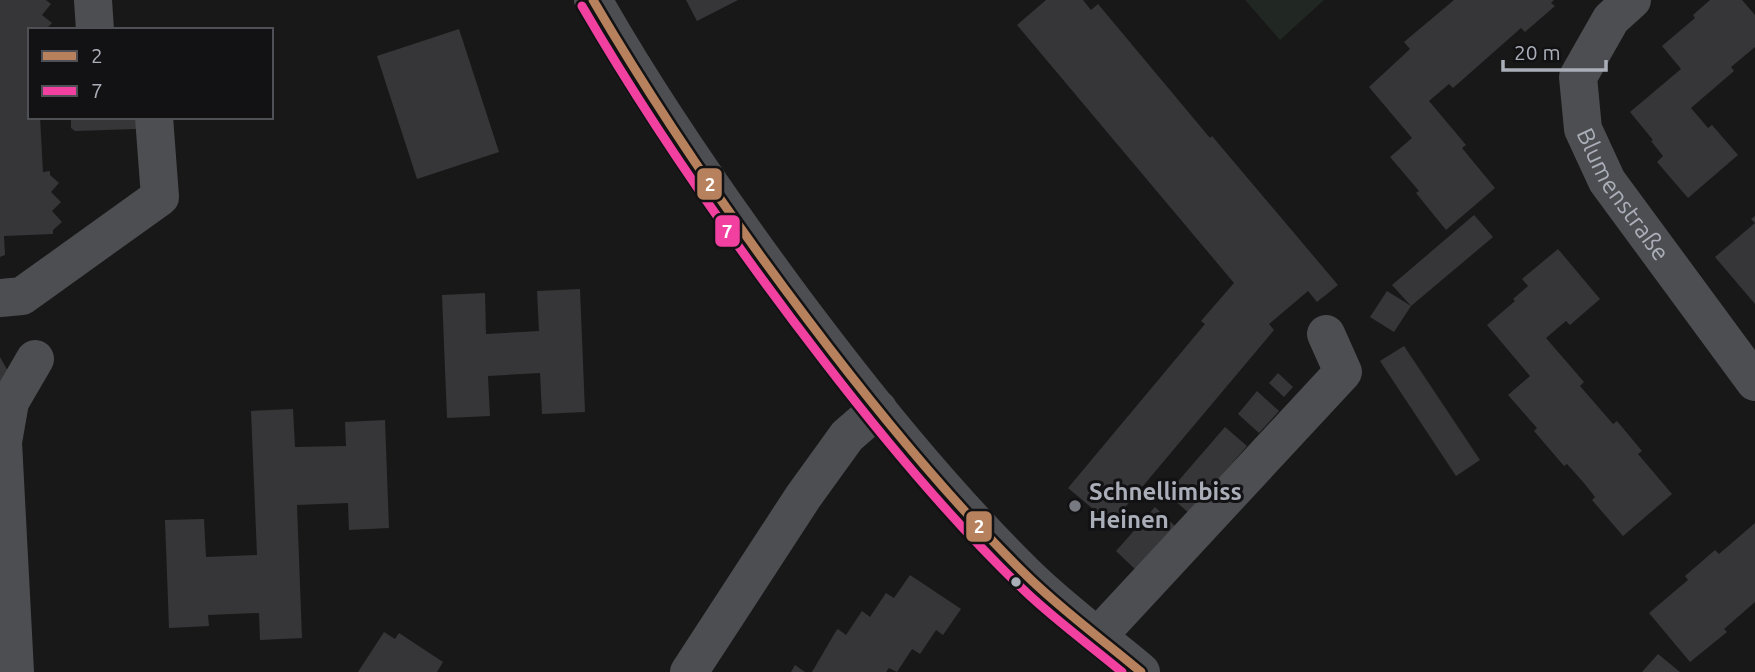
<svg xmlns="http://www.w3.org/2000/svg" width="1755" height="672" font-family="Ubuntu,sans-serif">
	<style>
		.green { fill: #212722 }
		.building { fill: #363638 }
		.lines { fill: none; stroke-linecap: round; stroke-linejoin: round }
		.minor { stroke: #4d4e51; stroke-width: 38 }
		.bus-1-casing { stroke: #121214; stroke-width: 14 }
		.bus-2-casing { stroke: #121214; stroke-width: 14 }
		.bus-1 { stroke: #b6815c; stroke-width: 9 }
		.bus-2 { stroke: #f240a1; stroke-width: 9 }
		.poi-dot { fill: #777a80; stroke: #121214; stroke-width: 2.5 }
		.bus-dot { fill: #aaaeb8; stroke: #121214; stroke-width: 2.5 }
		.labels { text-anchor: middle; stroke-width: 6; stroke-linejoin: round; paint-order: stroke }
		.street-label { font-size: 24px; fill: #aaaeb8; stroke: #121214 }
		.poi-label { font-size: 24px; font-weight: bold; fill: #aaaeb8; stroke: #121214; text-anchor: start }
		.line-badge { stroke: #121214; stroke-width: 2.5 }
		.badge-label { font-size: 19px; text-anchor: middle; font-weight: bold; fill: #fff }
	</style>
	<rect width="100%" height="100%" fill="#181818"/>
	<polygon class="green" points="1245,0 1324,0 1280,40"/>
	<g class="building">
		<polygon points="0,0 46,0 51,4 42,15 52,23 45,30 30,30 30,117 40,117 43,172 50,171 50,175 59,183 51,192 61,202 52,211 62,222 53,230 53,234 4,236 5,255 0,257"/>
		<polygon points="686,0 738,0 697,21"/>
		<polygon points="1046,0 1083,0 1091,10 1098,4 1210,138 1212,136 1338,285 1317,302 1308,291 1269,324 1274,330 1111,524 1068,488 1205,324 1201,321 1234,283 1017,25"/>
		<polygon points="1454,0 1554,0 1551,3 1555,6 1525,32 1521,28 1453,88 1449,84 1429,101 1466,145 1462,148 1495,188 1446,230 1416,193 1419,191 1390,157 1412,138 1369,87 1410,49 1404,42"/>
		<polygon points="1710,0 1742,0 1755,15 1755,47 1731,67 1734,71 1691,108 1708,128 1712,125 1738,155 1688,198 1657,162 1663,156 1651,141 1653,140 1630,112 1681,69 1662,46 1695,18 1693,15"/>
		<polygon points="459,29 499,152 417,179 377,56"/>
		<polygon points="71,117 139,117 136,129 75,131 71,128"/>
		<polygon points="1474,215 1493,237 1411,306 1392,285"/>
		<polygon points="1755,216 1755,304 1715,257 1755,223 1751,219"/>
		<polygon points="1558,249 1600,299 1570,325 1566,321 1546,338 1584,382 1580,386 1613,424 1617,421 1642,451 1638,454 1672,494 1623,536 1592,500 1595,497 1584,483 1567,464 1564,466 1534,431 1537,428 1508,395 1530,376 1487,325 1515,301 1513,299 1528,286 1522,279"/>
		<polygon points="580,289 585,412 542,414 540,373 488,376 490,416 447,418 442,295 485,293 486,334 539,331 537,291"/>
		<polygon points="1387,291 1411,306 1394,332 1370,317"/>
		<polygon points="1404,346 1480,460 1456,476 1380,361"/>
		<polygon points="0,357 13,380 0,388"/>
		<polygon points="1278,373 1293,387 1284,397 1269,383"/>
		<polygon points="1257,391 1279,411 1259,433 1238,414"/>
		<polygon points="293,409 295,447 346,446 345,422 385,420 389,528 349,530 348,503 297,505 302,638 260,640 259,613 208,615 209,626 169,628 165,520 204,519 206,557 257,555 251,411"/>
		<polygon points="1225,427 1247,446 1189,513 1167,494"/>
		<polygon points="1155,507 1176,527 1137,571 1116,551"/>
		<polygon points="1755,523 1755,602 1724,629 1727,632 1690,662 1649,613 1688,580 1685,576 1715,550 1719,554"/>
		<polygon points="910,575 961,609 943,635 936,630 920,654 912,649 897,672 889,668 886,672 812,672 836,631 838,629 846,635 862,611 870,617 886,593 894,598"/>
		<polygon points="384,632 395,639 399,633 443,662 437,672 358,672"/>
		<polygon points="1658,654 1680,672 1642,672"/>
		<polygon points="795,665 805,672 791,672"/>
	</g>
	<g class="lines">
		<g class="minor">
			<polyline points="93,0 95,30"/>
			<path d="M593 0C652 104 721 203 792 299 863 394 939 489 1024 573 1059 608 1103 640 1141 672"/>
			<path id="s1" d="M1632 0 1611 19 1578 77 1583 129 1607 181 1755 382"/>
			<polyline points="0,298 22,296 160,197 154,117"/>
			<polyline points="1098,636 1343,372 1326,334"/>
			<polyline points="15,672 3,442 10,402 35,359"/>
			<polyline points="689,672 803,497 847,436 878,409"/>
		</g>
		<g class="bus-1-casing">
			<path id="bus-1" d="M593 0C658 111 730 217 808 320 875 409 945 495 1024 573 1060 609 1102 639 1141 672"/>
		</g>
		<g class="bus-2-casing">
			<path id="bus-2" d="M582 6C654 130 736 247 823 360 886 442 953 523 1028 594 1058 622 1091 646 1122 672"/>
		</g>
		<use href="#bus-1" class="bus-1"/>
		<use href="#bus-2" class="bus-2"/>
	</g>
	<circle class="poi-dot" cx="1075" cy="506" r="7"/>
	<circle class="bus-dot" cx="1016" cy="582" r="6"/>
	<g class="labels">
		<g class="street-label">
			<text dy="8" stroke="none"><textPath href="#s1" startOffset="224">Blumenstraße</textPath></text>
		</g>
		<g class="poi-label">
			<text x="1089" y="500">Schnellimbiss<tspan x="1089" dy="28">Heinen</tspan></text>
		</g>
	</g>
	<g class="line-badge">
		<rect x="696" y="167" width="27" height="34" rx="7" fill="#b6815c"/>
		<rect x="714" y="214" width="27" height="34" rx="7" fill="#f240a1"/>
		<rect x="965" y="510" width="28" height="33" rx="7" fill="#b6815c"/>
	</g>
	<g class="badge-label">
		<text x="710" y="191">2</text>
		<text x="727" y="238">7</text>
		<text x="979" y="533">2</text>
	</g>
	<rect x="28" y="28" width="245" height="91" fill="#121214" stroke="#4f5056" stroke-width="2"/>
	<rect x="42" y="51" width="35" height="10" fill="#b6815c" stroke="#4f5056" stroke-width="2"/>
	<text x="91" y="63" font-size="21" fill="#aaaeb8">2</text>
	<rect x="42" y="86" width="35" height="10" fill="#f240a1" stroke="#4f5056" stroke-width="2"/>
	<text x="91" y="98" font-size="21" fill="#aaaeb8">7</text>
	<path d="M1503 60v10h103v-10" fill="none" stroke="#aaaeb8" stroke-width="3.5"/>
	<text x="1514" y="60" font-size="21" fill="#aaaeb8" stroke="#121214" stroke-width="5" paint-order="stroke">20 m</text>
</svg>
